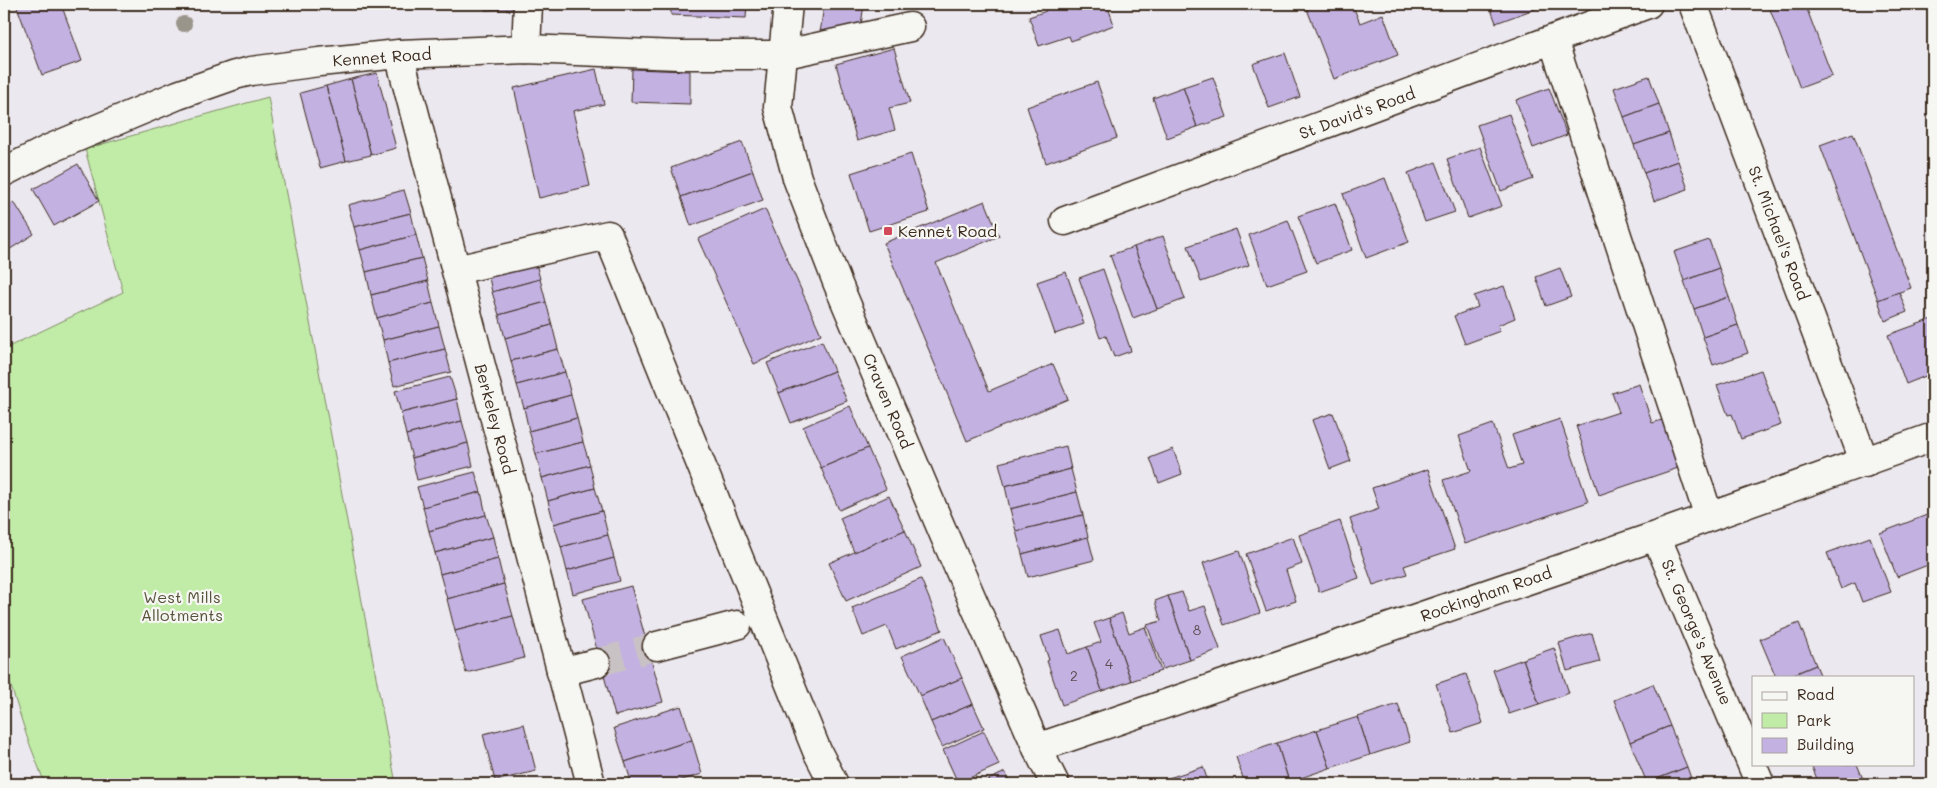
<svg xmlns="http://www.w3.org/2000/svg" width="1937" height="788" font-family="Mali,sans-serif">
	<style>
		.green { fill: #c1eca8; stroke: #7e8b63 }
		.building { fill: #c3b1e2; stroke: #3b2a1e }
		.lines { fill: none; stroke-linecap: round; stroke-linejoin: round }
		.minor-tunnel { stroke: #c9c2c5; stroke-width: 28; stroke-dasharray: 28 14; stroke-linecap: butt }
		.minor-casing { stroke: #3b2a1e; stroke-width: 31 }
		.minor { stroke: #f6f6f2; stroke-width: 28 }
		.tree { fill: #9a958b }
		.poi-dot { fill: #d1495b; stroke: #f6f6f2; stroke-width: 2 }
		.labels { text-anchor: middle; stroke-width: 4.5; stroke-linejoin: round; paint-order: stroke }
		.number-label { font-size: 14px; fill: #5d4c4f }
		.street-label { font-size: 16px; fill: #3b2a1e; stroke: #f6f6f2 }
		.poi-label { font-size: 16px; fill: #3b2a1e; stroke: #f6f6f2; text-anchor: start }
		.park-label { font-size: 16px; fill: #56513a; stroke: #f6f6f2 }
	</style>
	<rect width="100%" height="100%" fill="#ece8ef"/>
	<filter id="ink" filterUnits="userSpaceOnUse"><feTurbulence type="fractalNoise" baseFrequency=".02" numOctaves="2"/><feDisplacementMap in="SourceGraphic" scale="10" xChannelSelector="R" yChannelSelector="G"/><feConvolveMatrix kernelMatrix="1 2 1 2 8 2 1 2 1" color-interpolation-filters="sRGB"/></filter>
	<g filter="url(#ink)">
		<polygon class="green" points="268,97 396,784 45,784 27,737 4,664 4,349 123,292 85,149"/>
		<g class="building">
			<polygon points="16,4 61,4 82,61 42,75"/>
			<polygon points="485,4 520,4 520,9 485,10"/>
			<polygon points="671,4 747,4 746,18 671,15"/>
			<polygon points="824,4 864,4 861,25 820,34"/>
			<polygon points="1058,4 1107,4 1114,25 1071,41 1069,36 1039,46 1029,17 1046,11 1045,8"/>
			<polygon points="1305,4 1352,4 1360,23 1383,14 1398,55 1334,79"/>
			<polygon points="1489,4 1548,4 1496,23"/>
			<polygon points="1768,4 1805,4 1832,76 1800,88"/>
			<polygon points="894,48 910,103 889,108 895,130 857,141 836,64"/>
			<polygon points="1285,53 1300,97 1269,108 1253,64"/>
			<polygon points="596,69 604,104 573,111 590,186 539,198 514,88"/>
			<polygon points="632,69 690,71 690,104 631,102"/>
			<polygon points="377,73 396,148 371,155 351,79"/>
			<polygon points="1649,76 1659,104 1624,117 1614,88"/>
			<polygon points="1213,77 1227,117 1197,127 1183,87"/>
			<polygon points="351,79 371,155 346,161 326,86"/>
			<polygon points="1097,82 1117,138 1046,163 1027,107"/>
			<polygon points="326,86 346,161 320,168 300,93"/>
			<polygon points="1183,87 1197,127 1167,138 1153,98"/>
			<polygon points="1549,88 1567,135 1533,148 1516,100"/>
			<polygon points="1659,104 1669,133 1634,145 1624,117"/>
			<polygon points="1509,114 1533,179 1501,191 1477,125"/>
			<polygon points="1669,133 1678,161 1644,173 1634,145"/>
			<polygon points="1853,133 1911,288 1878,300 1820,145"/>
			<polygon points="742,142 753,171 681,197 671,168"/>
			<polygon points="1480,147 1502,206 1468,218 1447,159"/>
			<polygon points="911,154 929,212 869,231 851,173"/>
			<polygon points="1678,161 1688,189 1654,201 1644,173"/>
			<polygon points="1436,162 1455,212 1425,222 1408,173"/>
			<polygon points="78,164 99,201 54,226 33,189"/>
			<polygon points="753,171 763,200 691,226 681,197"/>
			<polygon points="1385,178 1409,242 1366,258 1343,194"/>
			<polygon points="404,190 411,213 354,227 348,205"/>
			<polygon points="985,201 999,236 936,263 989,391 1053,364 1068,399 967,441 884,243"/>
			<polygon points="14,202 34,234 4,253 4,209"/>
			<polygon points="1335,203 1352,250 1316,263 1298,216"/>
			<polygon points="765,209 821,334 754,364 698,239"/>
			<polygon points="411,213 416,235 360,250 354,227"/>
			<polygon points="1288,220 1307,271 1267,285 1249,235"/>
			<polygon points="1236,229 1249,265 1201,282 1188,246"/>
			<polygon points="416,235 422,258 366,272 360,250"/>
			<polygon points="1163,236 1185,299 1157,309 1134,247"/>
			<polygon points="1709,240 1719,268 1684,281 1674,252"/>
			<polygon points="1134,247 1157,309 1133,318 1110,255"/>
			<polygon points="534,256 540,279 492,292 487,268"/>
			<polygon points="422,258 428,281 371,295 366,272"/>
			<polygon points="1560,268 1571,297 1546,306 1536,277"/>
			<polygon points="1719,268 1729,297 1694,309 1684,281"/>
			<polygon points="1103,269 1131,351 1114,357 1106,336 1100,338 1079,278"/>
			<polygon points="1066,272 1084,324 1055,334 1037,282"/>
			<polygon points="540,279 546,302 499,315 492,292"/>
			<polygon points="428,281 433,303 377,318 371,295"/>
			<polygon points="1504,286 1515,318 1498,325 1500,331 1465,344 1454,316 1478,307 1474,296"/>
			<polygon points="1899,292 1907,312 1885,321 1878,300"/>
			<polygon points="1729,297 1738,325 1703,337 1694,309"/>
			<polygon points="546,302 552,325 505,338 499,315"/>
			<polygon points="433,303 439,326 383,340 377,318"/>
			<polygon points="1932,319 1933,323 1933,373 1906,384 1888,335"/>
			<polygon points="552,325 558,349 511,361 505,338"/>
			<polygon points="1738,325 1748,353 1713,365 1703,337"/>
			<polygon points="439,326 445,349 388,363 383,340"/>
			<polygon points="822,341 834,371 779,393 767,363"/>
			<polygon points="445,349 451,372 394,386 388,363"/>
			<polygon points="558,349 565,372 517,385 511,361"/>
			<polygon points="1761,370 1781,425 1741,439 1732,414 1728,415 1717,385"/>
			<polygon points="834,371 847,401 791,423 779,393"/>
			<polygon points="565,372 571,395 524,408 517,385"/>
			<polygon points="450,377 457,399 401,413 395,391"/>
			<polygon points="1639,384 1652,423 1662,420 1678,468 1599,495 1576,426 1619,412 1612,393"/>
			<polygon points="571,395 577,418 529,431 524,408"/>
			<polygon points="457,399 462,421 406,435 401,413"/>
			<polygon points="850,406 868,448 821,468 803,427"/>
			<polygon points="1333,413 1351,461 1330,469 1312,420"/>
			<polygon points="577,418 583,442 536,454 529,431"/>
			<polygon points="1560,419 1588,502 1465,544 1443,480 1471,471 1459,436 1493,424 1509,469 1522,465 1512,435"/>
			<polygon points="462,421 468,443 412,458 406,435"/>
			<polygon points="583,442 590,465 542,478 536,454"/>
			<polygon points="468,443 473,466 417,480 412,458"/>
			<polygon points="1066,446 1071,469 1005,486 999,463"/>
			<polygon points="868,448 886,489 839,510 821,468"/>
			<polygon points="1173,449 1182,474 1159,483 1150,458"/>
			<polygon points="590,465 595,488 548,501 542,478"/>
			<polygon points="1071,469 1077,492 1010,509 1005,486"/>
			<polygon points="1428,469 1455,549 1404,566 1407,574 1373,585 1350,519 1379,509 1372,488"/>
			<polygon points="475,472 481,492 423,507 417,487"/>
			<polygon points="595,488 602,511 554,524 548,501"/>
			<polygon points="481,492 486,515 429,531 423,507"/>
			<polygon points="1077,492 1083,515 1016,531 1010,509"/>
			<polygon points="889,496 905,530 854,552 840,518"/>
			<polygon points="602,511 608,535 561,547 554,524"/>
			<polygon points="486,515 493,537 435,553 429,531"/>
			<polygon points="1083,515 1088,537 1022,554 1016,531"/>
			<polygon points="1927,515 1933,531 1933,563 1897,577 1880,533"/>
			<polygon points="1340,521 1359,578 1319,592 1299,535"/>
			<polygon points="905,530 921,567 846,601 829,563"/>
			<polygon points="608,535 614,558 567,571 561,547"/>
			<polygon points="493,537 498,559 440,574 435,553"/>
			<polygon points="1088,537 1094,560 1028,577 1022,554"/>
			<polygon points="1293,537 1302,564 1286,570 1296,601 1266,611 1246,554"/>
			<polygon points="1870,537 1891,592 1862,602 1855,583 1841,589 1827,553"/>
			<polygon points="1239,551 1260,613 1224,625 1203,563"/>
			<polygon points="614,558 620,581 573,594 567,571"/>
			<polygon points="498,559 504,584 447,599 440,574"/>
			<polygon points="921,579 942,630 896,649 887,626 863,636 852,608"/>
			<polygon points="504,584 513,616 455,631 447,599"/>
			<polygon points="631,586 663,702 615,716 583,599"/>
			<polygon points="1182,592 1189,611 1205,606 1220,649 1190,660 1168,596"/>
			<polygon points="1168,596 1190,660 1163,669 1147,625 1161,621 1155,601"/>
			<polygon points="1122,613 1129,633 1145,627 1161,671 1131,681 1109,618"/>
			<polygon points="513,616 524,658 466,673 455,631"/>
			<polygon points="1109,618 1131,681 1102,691 1087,647 1101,642 1094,623"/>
			<polygon points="1799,623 1816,665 1787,677 1776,677 1760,639"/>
			<polygon points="1060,630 1068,654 1087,647 1102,691 1062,705 1047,661 1049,660 1041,636"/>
			<polygon points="1592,633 1600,662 1567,671 1559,643"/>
			<polygon points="944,637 962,678 920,696 902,656"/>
			<polygon points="1554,648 1569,693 1539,704 1523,659"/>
			<polygon points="1523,659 1539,704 1509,714 1493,670"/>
			<polygon points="1816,665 1821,677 1787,677"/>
			<polygon points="1466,674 1483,723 1453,733 1436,684"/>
			<polygon points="962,678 973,704 931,722 920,696"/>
			<polygon points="1653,684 1670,726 1630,742 1614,700"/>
			<polygon points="973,704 984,728 942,747 931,722"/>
			<polygon points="1398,704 1410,742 1370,755 1358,717"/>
			<polygon points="681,706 692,740 625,762 614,728"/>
			<polygon points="1358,717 1370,755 1330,768 1317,730"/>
			<polygon points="524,724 536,771 495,781 483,734"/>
			<polygon points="1670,726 1687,767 1647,783 1630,742"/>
			<polygon points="1317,730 1330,768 1289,782 1277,743"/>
			<polygon points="984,731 999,765 958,783 943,750"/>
			<polygon points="692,740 702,774 669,784 632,784 625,762"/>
			<polygon points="1277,743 1289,782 1282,784 1245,784 1236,757"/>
			<polygon points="1811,764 1857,764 1865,784 1819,784"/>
			<polygon points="1203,767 1209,784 1160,784 1159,781"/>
			<polygon points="1687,767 1693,784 1648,784 1647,783"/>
			<polygon points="1005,772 1011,784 980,784"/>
		</g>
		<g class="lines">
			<polyline class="minor-tunnel" points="596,663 657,646"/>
			<g class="minor-casing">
				<g id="minor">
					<polyline points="788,4 778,107 797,178 837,282 945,537 1037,748 1055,784"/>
					<polyline points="1693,4 1865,463"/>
					<polyline points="1553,40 1709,517"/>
					<polyline points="526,49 528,4"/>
					<polyline points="399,54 591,784"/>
					<polyline points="4,172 49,149 178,95 235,75 251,71 319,62 399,54 526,49 678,55 781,55 910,27"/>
					<polyline points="1065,221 1648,4"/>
					<polyline points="456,270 608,235 817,751 834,784"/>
					<polyline points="1656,536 1760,784"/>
					<polyline points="657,646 737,625"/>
					<polyline points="561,672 596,663"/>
					<polyline points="1037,748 1656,536 1933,437"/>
				</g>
			</g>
			<use href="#minor" class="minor"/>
		</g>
		<circle class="tree" cx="184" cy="24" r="8"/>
	</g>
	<rect class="poi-dot" x="883" y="226" width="10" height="10" rx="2.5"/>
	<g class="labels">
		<g class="number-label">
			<text x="1197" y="635">8</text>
			<text x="1109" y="669">4</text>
			<text x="1074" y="681">2</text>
		</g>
		<g class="street-label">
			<text transform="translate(382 57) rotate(-4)" y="6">Kennet Road</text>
			<text transform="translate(1357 113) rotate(-20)" y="6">St David's Road</text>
			<text transform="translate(1779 233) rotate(69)" y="6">St. Michael's Road</text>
			<text transform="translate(888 401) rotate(67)" y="6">Craven Road</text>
			<text transform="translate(495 419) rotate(75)" y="6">Berkeley Road</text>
			<text transform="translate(1486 594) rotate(-19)" y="6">Rockingham Road</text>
			<text transform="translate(1697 632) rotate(67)" y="6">St. George's Avenue</text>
		</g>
		<g class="poi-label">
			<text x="898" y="237">Kennet Road</text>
		</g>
		<g class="park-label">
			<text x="182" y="603">West Mills<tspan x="182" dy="18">Allotments</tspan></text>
		</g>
	</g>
	<rect width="1937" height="788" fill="none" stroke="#f6f6f2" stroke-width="20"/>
	<rect x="10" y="10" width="1917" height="768" fill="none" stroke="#3b2a1e" stroke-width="2" filter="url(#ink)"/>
	<rect x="1752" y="676" width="162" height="90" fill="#f6f6f2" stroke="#aba49d"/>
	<rect x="1762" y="692" width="25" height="8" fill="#f6f6f2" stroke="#aba49d"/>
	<text x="1797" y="700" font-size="15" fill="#3b2a1e">Road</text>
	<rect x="1762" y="713" width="25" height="15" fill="#c1eca8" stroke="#aba49d"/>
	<text x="1797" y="726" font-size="15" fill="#3b2a1e">Park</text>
	<rect x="1762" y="738" width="25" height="15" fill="#c3b1e2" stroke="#aba49d"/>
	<text x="1797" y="750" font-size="15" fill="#3b2a1e">Building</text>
</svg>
